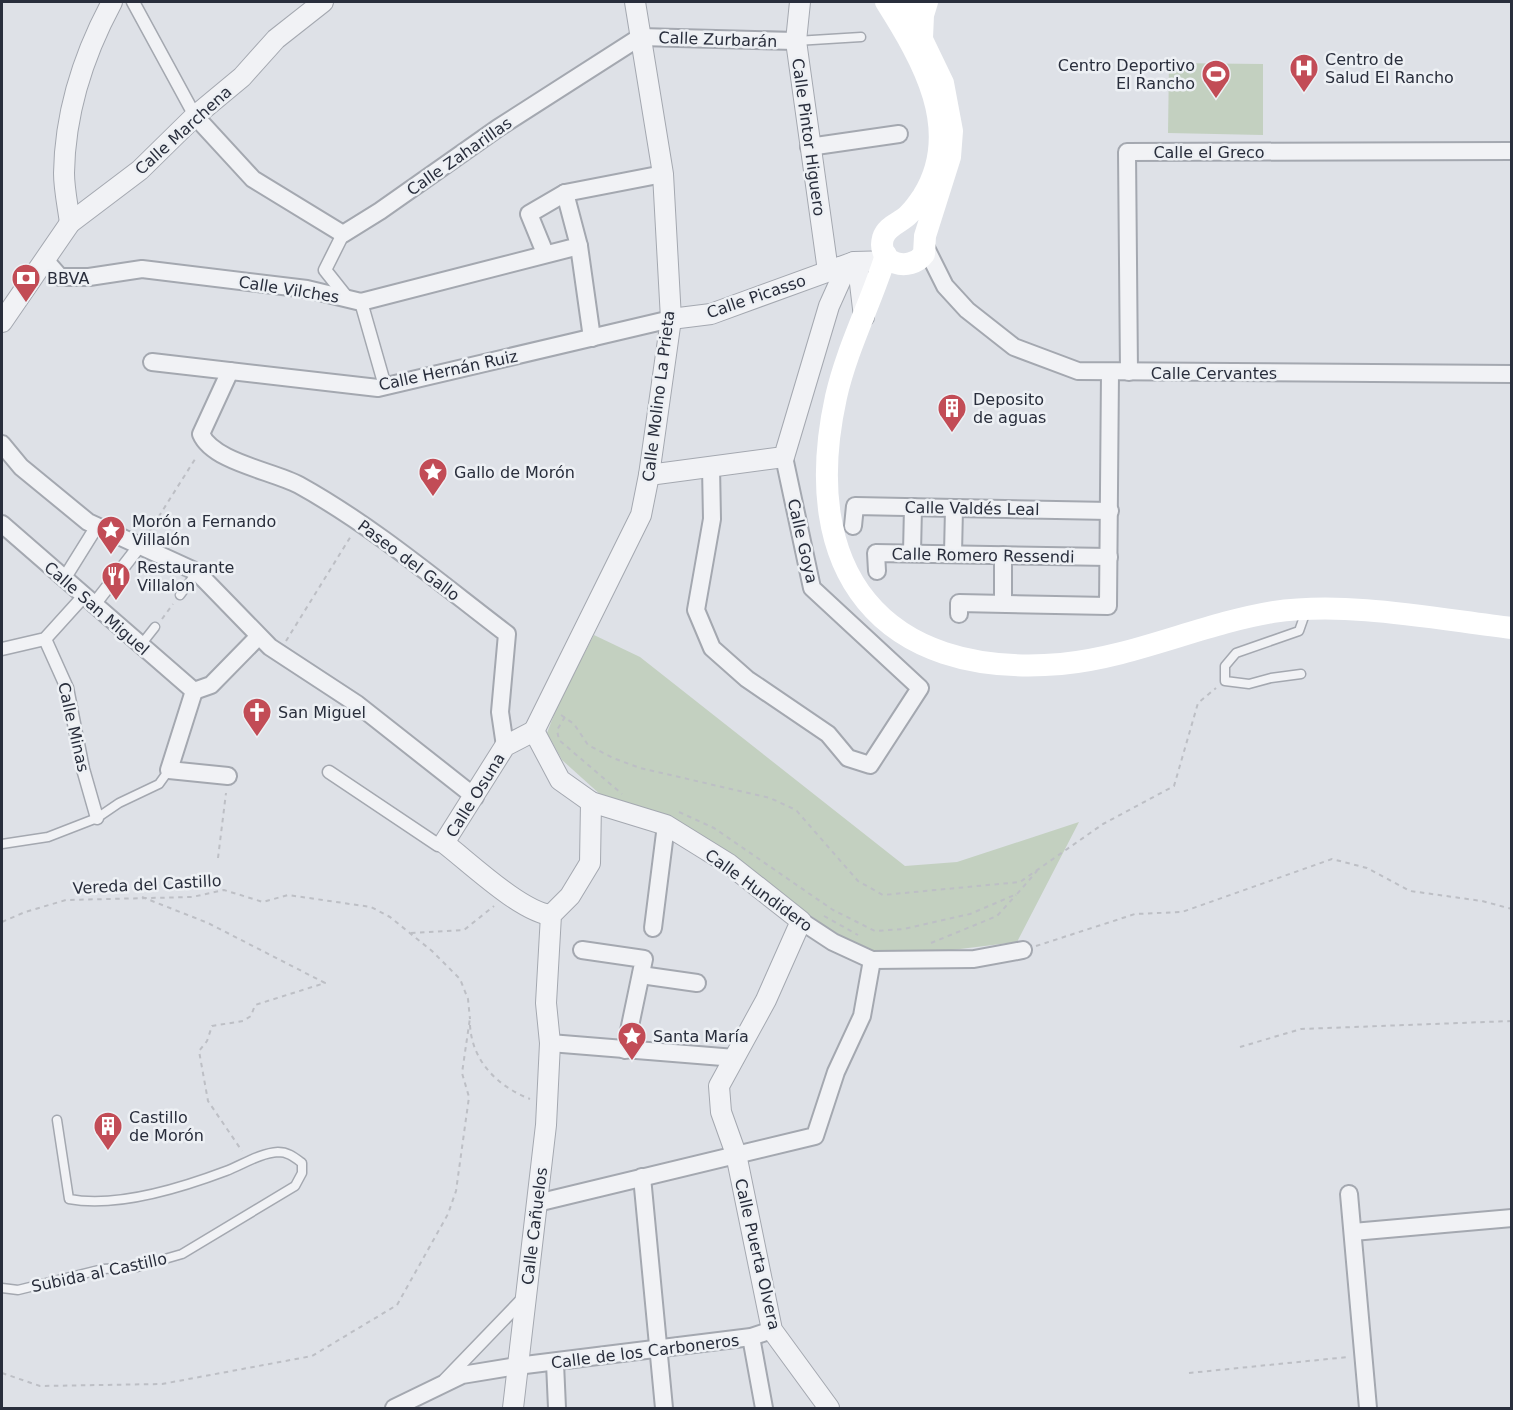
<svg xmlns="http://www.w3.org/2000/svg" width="1513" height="1410" font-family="'DejaVu Sans',sans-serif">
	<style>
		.green { fill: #c3d0c0 }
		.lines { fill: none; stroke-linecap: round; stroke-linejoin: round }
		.service-casing { stroke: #a4a8b0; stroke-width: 11 }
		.pedestrian-casing { stroke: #a4a8b0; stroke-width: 15 }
		.minor-casing { stroke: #a4a8b0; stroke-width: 20 }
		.tertiary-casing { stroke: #a4a8b0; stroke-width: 22 }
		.path { stroke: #bdbfc5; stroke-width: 2; stroke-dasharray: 4.5 4.5; stroke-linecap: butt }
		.service { stroke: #f1f2f5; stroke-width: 8 }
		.pedestrian { stroke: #f1f2f5; stroke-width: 12 }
		.minor { stroke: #f1f2f5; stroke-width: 16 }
		.tertiary { stroke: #f1f2f5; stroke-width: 20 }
		.secondary { stroke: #fff; stroke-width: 22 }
		.labels { text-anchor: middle; stroke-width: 5; stroke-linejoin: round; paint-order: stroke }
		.street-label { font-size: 16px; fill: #292e3c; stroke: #edf0f4 }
		.poi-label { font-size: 16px; fill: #292e3c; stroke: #edf0f4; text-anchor: start }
	</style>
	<rect width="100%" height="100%" fill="#dee1e7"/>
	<g class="green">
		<polygon points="1169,63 1263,64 1263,135 1168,133"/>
		<polygon points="594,635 640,657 905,866 957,862 1079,822 1017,942 952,950 868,950 829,929 700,834 602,796 562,760 547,733 560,699"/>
	</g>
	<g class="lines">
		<g class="service-casing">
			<g id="service">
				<polyline points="796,41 861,37"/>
				<polyline points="180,595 197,572"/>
				<polyline points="140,646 155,627"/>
				<polyline points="1301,674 1271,678 1249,684 1225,681 1225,666 1236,653 1299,631 1306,611"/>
				<polyline points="2,844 48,837 97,818 119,803 159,784 169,770"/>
				<path d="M2 1288 18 1290 103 1269 137 1267 182 1254 295 1186 302 1173V1163C294 1157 288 1152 278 1152 260 1153 242 1165 226 1171 181 1188 116 1208 69 1199L57 1120"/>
			</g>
		</g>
		<g class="pedestrian-casing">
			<g id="pedestrian">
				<polyline points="133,2 195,116"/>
				<polyline points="343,234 325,270 348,299"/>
				<polyline points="361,302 385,386"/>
				<polyline points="64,579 97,526"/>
				<polyline points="93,606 141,544"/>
				<polyline points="45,639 67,688 83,769 97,818"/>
				<polyline points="2,649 45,639 83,597"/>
				<polyline points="329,772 438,845 444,843"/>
				<polyline points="445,1380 525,1297"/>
			</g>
		</g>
		<g class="minor-casing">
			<g id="minor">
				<polyline points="195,116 253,179 343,234 380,211 498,128 640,37 796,41"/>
				<polyline points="809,147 899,134"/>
				<polyline points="579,246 592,338"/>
				<polyline points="926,248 945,286 967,310 1014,347 1078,371 1512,374"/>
				<polyline points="545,253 529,214 565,193 663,174"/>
				<polyline points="46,261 60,277 89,277 142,269 307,289 361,302 579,246 565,193"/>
				<polyline points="152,362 378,388 671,319"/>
				<path d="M230 371 201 434C213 462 273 471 299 485 373 526 440 583 507 634L500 712 505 746"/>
				<polyline points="1129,372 1127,152 1512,151"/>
				<polyline points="2,444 21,467 88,522 197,572 270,647 357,704 475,797"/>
				<polyline points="711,467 712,519 696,610 712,648 747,679 828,734 848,758 870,765 920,688 812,588 784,457"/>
				<polyline points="2,524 194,691"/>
				<polyline points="853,526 855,506 1110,511"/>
				<polyline points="912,553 913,507"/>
				<polyline points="953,554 954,508"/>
				<polyline points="1003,555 1003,603"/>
				<polyline points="877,571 876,553 1109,557"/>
				<polyline points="959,614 959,603 1108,606 1110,372"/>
				<polyline points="194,691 169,770 228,776"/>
				<polyline points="194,691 211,685 258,637"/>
				<polyline points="801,921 833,942 872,960 974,959 1023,950"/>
				<polyline points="653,928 666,825"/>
				<polyline points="582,950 644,959 625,1050"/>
				<polyline points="641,975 697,983"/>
				<polyline points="550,1043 735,1058"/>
				<polyline points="642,1177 664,1408"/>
				<polyline points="1349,1194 1368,1408"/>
				<polyline points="537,1203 815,1136 836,1072 862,1016 872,960"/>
				<polyline points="1353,1232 1512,1218"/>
				<polyline points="751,1337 764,1408"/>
				<polyline points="555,1363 557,1408"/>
				<polyline points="394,1408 462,1375 517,1366 751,1337 772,1330"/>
			</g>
		</g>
		<g class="tertiary-casing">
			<g id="tertiary">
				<polyline points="800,2 796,41 828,271"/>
				<path d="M70 223C68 207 64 189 64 173 65 112 84 54 112 2"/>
				<polyline points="854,262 859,275 864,317"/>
				<polyline points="671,319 711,314 854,262 891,261"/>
				<polyline points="2,322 70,223 140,170 195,116 242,77 276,39 323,2"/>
				<polyline points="649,475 784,457 829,306 842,277 840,267"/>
				<polyline points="534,731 560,780 591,802 666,825 729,864 801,921 766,1000 719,1086 721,1112 736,1154 772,1330 829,1408"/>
				<polyline points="534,731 641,515 649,475 671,319 663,174 635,2"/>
				<path d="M534 731 505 746 444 843C469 862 521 912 551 915"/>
				<polyline points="513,1408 546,1125 550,1043 546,1003 551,915 570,896 590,863 591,802"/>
			</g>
		</g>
		<g class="path">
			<polyline points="149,532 197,456"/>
			<polyline points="162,619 173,604"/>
			<polyline points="286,641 351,536"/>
			<polyline points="561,715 574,724 588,745 613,758 640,768 770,798 796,810 858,881 883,895 1020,882 1103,824 1174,786 1198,703 1216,688"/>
			<polyline points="565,717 557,730 559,740 622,794"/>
			<polyline points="679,812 714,828 833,910 875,931 904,929 970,914 1017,894 1037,871"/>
			<polyline points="218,858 226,793"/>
			<polyline points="142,897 208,923 325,983 255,1005 251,1016 243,1021 212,1026 207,1041 199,1051 208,1101 242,1151"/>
			<polyline points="824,916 858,935"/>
			<polyline points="2,922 25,912 66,900 192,897 224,890 263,902 288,895 371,907 390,917 432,951 460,979 468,999 470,1019"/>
			<polyline points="411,933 464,930 494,906"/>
			<polyline points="931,943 997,916 1016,895"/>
			<polyline points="1036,946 1135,914 1182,912 1332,859 1367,868 1410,891 1482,901 1512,909"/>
			<path d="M470 1025C472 1061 497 1086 530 1099"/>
			<polyline points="1240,1047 1301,1029 1512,1021"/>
			<polyline points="2,1373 40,1386 162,1384 312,1356 397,1305 448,1214 456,1191 469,1097 462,1073 470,1018"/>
			<polyline points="1189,1373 1348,1357"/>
		</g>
		<use href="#service" class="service"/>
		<use href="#pedestrian" class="pedestrian"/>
		<use href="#minor" class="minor"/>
		<use href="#tertiary" class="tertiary"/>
		<g class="secondary">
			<path d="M886 2C922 59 964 130 923 196 919 202 914 209 909 214 901 223 887 225 883 238 876 264 910 273 924 254L925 236 950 157 952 131 943 83 904 2"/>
			<polyline points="922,38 923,15 927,2"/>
			<path d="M886 255C871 303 847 348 836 397 798 570 880 679 1061 664 1134 657 1201 624 1273 612 1349 601 1436 619 1512 628"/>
		</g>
	</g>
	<defs>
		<g id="hospital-pin" transform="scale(1.5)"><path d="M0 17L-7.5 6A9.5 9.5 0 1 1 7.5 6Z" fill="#c24c56" stroke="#edf0f4"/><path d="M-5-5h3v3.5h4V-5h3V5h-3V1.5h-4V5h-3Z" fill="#fff"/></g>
		<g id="stadium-pin" transform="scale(1.5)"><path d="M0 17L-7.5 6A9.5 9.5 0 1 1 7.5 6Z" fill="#c24c56" stroke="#edf0f4"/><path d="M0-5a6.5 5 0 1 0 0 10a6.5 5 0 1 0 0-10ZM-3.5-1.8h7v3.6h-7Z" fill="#fff"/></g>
		<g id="bank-pin" transform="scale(1.5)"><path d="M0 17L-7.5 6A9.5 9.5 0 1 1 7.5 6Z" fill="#c24c56" stroke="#edf0f4"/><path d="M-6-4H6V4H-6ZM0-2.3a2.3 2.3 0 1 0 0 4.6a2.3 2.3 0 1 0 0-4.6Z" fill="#fff"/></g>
		<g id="building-pin" transform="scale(1.5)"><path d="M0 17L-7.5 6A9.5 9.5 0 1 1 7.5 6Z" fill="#c24c56" stroke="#edf0f4"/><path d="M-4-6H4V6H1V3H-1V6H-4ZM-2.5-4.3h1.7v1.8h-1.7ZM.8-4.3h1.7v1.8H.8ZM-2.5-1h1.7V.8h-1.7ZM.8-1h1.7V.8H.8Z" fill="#fff"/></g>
		<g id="sight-pin" transform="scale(1.5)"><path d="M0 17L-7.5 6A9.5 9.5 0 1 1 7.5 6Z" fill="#c24c56" stroke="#edf0f4"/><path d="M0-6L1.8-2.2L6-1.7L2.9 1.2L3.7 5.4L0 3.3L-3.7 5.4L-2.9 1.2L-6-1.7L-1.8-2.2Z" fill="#fff"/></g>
		<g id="restaurant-pin" transform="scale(1.5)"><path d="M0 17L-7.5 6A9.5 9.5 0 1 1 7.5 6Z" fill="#c24c56" stroke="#edf0f4"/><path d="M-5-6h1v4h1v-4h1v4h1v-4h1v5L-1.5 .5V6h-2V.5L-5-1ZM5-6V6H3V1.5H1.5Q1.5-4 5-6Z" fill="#fff"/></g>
		<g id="church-pin" transform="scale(1.5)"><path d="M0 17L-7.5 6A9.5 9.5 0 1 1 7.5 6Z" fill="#c24c56" stroke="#edf0f4"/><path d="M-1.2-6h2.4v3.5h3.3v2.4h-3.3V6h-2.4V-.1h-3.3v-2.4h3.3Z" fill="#fff"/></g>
	</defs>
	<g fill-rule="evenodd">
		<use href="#hospital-pin" x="1304" y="68"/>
		<use href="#stadium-pin" x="1216" y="74"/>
		<use href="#bank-pin" x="26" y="278"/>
		<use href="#building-pin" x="952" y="408"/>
		<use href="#sight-pin" x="433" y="472"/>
		<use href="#sight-pin" x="111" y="530"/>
		<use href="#restaurant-pin" x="116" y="576"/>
		<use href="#church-pin" x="257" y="712"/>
		<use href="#sight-pin" x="632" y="1036"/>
		<use href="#building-pin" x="108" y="1126"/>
	</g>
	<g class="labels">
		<g class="street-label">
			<text transform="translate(718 39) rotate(2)" y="6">Calle Zurbarán</text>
			<text transform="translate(183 130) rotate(-42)" y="6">Calle Marchena</text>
			<text transform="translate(809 137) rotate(82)" y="6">Calle Pintor Higuero</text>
			<text x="1209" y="158">Calle el Greco</text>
			<text transform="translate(459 156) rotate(-35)" y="6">Calle Zaharillas</text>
			<text transform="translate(289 289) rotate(9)" y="6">Calle Vilches</text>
			<text transform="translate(756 296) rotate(-19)" y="6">Calle Picasso</text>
			<text transform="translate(448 370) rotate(-12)" y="6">Calle Hernán Ruiz</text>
			<text x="1214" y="379">Calle Cervantes</text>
			<text transform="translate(658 396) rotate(-83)" y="6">Calle Molino La Prieta</text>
			<text transform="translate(972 508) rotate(1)" y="6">Calle Valdés Leal</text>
			<text transform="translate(803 541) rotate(77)" y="6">Calle Goya</text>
			<text transform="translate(983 555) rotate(1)" y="6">Calle Romero Ressendi</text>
			<text transform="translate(409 560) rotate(37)" y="6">Paseo del Gallo</text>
			<text transform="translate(97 608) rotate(41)" y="6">Calle San Miguel</text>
			<text transform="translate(74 727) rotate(77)" y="6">Calle Minas</text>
			<text transform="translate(475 795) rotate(-58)" y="6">Calle Osuna</text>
			<text transform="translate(147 884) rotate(-3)" y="6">Vereda del Castillo</text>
			<text transform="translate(759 890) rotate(36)" y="6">Calle Hundidero</text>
			<text transform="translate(534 1226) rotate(-83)" y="6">Calle Cañuelos</text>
			<text transform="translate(758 1254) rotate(77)" y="6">Calle Puerta Olvera</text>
			<text transform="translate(99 1272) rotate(-12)" y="6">Subida al Castillo</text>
			<text transform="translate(645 1351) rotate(-7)" y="6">Calle de los Carboneros</text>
		</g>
		<g class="poi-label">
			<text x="1325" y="65">Centro de<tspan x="1325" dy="18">Salud El Rancho</tspan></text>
			<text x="1195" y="71" text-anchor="end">Centro Deportivo<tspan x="1195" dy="18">El Rancho</tspan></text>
			<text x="47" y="284">BBVA</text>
			<text x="973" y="405">Deposito<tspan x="973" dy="18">de aguas</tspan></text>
			<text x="454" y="478">Gallo de Morón</text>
			<text x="132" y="527">Morón a Fernando<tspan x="132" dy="18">Villalón</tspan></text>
			<text x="137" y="573">Restaurante<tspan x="137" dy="18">Villalon</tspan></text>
			<text x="278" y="718">San Miguel</text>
			<text x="653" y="1042">Santa María</text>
			<text x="129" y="1123">Castillo<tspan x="129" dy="18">de Morón</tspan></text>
		</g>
	</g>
	<rect width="1513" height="1410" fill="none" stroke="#292e3c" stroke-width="6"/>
</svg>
